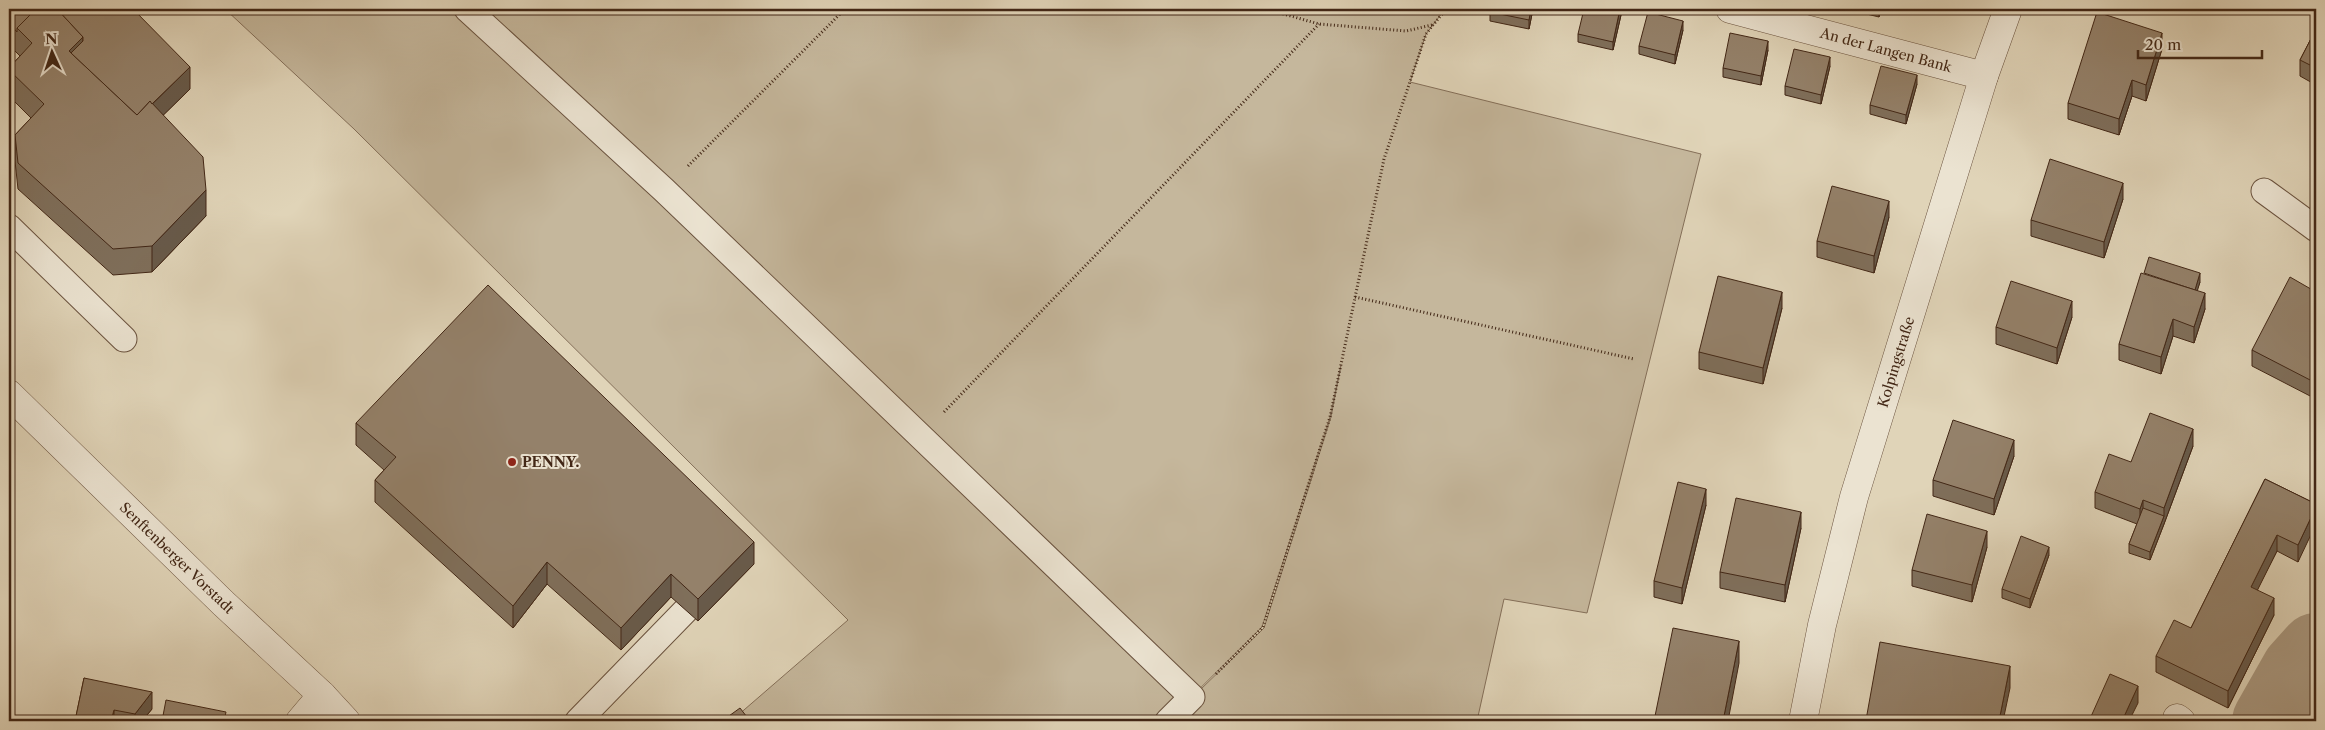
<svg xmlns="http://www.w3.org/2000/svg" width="2325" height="730" font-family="'Libre Caslon Text',serif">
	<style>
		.green { fill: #c5b79c; stroke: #846f59 }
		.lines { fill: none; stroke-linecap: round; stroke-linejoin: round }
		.river { stroke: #aa9981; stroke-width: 74 }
		.service-casing { stroke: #6a523e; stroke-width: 27 }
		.minor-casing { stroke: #6a523e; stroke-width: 29 }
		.path { stroke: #422716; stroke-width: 3; stroke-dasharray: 1 2.5; stroke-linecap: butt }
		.service { stroke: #ebe3d1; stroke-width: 25 }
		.minor { stroke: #ebe3d1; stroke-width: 28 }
		.wall { fill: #7f6f5b; stroke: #422716 }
		.shaded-wall { fill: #685a4a; stroke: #422716 }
		.building { fill: #94816a; stroke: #422716 }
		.poi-dot { fill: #8f2418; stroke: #ebe3d1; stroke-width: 2 }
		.labels { text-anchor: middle; stroke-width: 4; stroke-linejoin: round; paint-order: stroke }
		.street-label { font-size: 14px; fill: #422716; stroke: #ebe3d1 }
		.poi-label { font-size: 14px; font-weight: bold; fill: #422716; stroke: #ebe3d1; text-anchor: start }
	</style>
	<rect width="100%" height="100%" fill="#e0d4b8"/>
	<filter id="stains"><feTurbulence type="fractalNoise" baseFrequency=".004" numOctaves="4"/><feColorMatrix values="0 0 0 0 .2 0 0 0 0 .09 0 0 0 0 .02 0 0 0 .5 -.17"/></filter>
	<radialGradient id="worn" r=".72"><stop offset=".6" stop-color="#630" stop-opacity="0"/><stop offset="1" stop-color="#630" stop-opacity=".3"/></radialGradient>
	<polygon class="green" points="225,9 1445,9 1426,34 1410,82 1701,154 1587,613 1504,599 1477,721 1168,721 1264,628 1331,417 1341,365 1330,417 1262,627 1167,721 742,721 737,716 848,620 354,129"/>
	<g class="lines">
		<polyline class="river" points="2269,721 2298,670 2316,650"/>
		<g class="service-casing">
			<g id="service">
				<polyline points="467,9 664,190 1192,697 1168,721"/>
				<polyline points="2264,191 2316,229"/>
				<polyline points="9,227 124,339"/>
				<polyline points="578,721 686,610"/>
			</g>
		</g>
		<g class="minor-casing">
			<g id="minor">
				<polyline points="1730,9 1984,76"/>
				<polyline points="9,394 223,603 322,695 346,721"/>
				<polyline points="2177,718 2181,721"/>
				<polyline points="300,721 322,695"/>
				<polyline points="1803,721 1822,625 1854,497 1984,76 2008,9"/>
			</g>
		</g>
		<g class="path">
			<polyline points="1266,9 1319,24 1406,31 1432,25"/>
			<polyline points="688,166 845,9"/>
			<polyline points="1355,297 1634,359"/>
			<polyline points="944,412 1319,24"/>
			<polyline points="1216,674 1263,627 1330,417 1384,159 1426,34 1446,9"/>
		</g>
		<use href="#service" class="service"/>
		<use href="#minor" class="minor"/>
	</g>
	<g class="wall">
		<polygon points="9,9 190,89 163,115 206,216 152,272 113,275 18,189 15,161 15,135 31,118 9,96 9,68 20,56 9,45"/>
		<polygon points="1490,9 1533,9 1529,29 1490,21"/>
		<polygon points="1621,9 1621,15 1613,50 1578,42 1578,34"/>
		<polygon points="1846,9 1881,9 1879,17"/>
		<polygon points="2316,29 2316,85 2300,76 2300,60"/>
		<polygon points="1683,30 1675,64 1639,54 1639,46"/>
		<polygon points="2162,49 2146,101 2132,96 2119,135 2068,119 2068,103"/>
		<polygon points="1768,50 1761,85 1723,77 1723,68"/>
		<polygon points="1830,66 1821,104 1785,95 1785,86"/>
		<polygon points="1917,84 1906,124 1870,114 1870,105"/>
		<polygon points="2123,199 2104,258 2031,236 2031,220"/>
		<polygon points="1889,217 1874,273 1817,257 1817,241"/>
		<polygon points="2200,282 2197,290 2205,309 2194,343 2173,336 2161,374 2119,360 2119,344"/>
		<polygon points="2316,292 2314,398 2252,366 2252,350"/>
		<polygon points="1782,308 1763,384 1699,369 1699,352"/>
		<polygon points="2072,317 2057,364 1996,344 1996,327"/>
		<polygon points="356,423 754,564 698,621 671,597 621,650 547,584 513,628 375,502 375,480 384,470 356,445"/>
		<polygon points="2193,446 2164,524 2150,560 2129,553 2129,544 2137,524 2095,508 2095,492 2131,462"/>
		<polygon points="2014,456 1994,515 1933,496 1933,480"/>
		<polygon points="2265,479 2316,504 2298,562 2277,551 2257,590 2274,615 2228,708 2156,672 2156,656 2191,628"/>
		<polygon points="1706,505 1682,604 1654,597 1654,581"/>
		<polygon points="1801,528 1785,602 1720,588 1720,572"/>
		<polygon points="1987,547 1972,602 1912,586 1912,570"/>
		<polygon points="2049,555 2030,608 2002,598 2002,589"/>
		<polygon points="84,678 152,709 142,721 75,721"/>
	</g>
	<g class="shaded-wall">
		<polygon points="1531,9 1533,9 1529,29 1529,20"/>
		<polygon points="1620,9 1621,9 1621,15 1613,50 1613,42"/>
		<polygon points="1879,9 1881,9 1879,17"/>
		<polygon points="1683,21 1683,30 1675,64 1675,55"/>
		<polygon points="2162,33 2162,49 2146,101 2146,85"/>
		<polygon points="83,37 83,63 69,51"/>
		<polygon points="1768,41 1768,50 1761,85 1761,76"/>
		<polygon points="1830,57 1830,66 1821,104 1821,95"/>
		<polygon points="190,67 190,89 137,141 137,119"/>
		<polygon points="1917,75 1917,84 1906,124 1906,115"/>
		<polygon points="2132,80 2132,96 2119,135 2119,119"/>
		<polygon points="2123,183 2123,199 2104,258 2104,242"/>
		<polygon points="206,190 206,216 152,272 152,246"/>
		<polygon points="1889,201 1889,217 1874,273 1874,256"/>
		<polygon points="2200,273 2200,282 2193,305 2193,296"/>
		<polygon points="1782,292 1782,308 1763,384 1763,368"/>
		<polygon points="2205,293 2205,309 2194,343 2194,327"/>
		<polygon points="2072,301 2072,317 2057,364 2057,348"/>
		<polygon points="2173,319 2173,336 2161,374 2161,357"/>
		<polygon points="2316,376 2316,393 2314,398 2314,382"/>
		<polygon points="2193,429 2193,446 2164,524 2150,560 2150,552 2164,516 2164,508"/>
		<polygon points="2014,440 2014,456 1994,515 1994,499"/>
		<polygon points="11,481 11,503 9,505 9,483"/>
		<polygon points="1706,489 1706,505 1682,604 1682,588"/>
		<polygon points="2143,500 2143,517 2140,525 2140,509"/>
		<polygon points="2316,507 2316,524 2298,562 2298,545"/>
		<polygon points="1801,512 1801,528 1785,602 1785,585"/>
		<polygon points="1987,531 1987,547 1972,602 1972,585"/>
		<polygon points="2277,535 2277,551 2251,603 2251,587"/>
		<polygon points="754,542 754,564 698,621 698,599"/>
		<polygon points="2049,547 2049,555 2030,608 2030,599"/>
		<polygon points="547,562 547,584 513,628 513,606"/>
		<polygon points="671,574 671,597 621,650 621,628"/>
		<polygon points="2274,598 2274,615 2228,708 2228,691"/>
		<polygon points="1739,641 1739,663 1728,721 1723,721"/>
		<polygon points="2010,666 2010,688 2003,721 1999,721"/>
		<polygon points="2138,686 2138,703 2129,721 2122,721"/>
		<polygon points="152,692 152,709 142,721 135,721 135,714"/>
		<polygon points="114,710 114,721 111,721"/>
	</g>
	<g class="building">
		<polygon points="9,9 36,9 17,28 17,32 9,23"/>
		<polygon points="36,9 57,9 83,37 69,51 137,115 150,101 203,157 206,190 152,246 113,249 18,163 15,135 44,104 9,70 9,68 32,43 17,28"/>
		<polygon points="57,9 133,9 190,67 152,104 150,101 137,115 71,53 83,41 83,37"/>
		<polygon points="1490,9 1531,9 1529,20 1490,12"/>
		<polygon points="1584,9 1620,9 1613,42 1578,34"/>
		<polygon points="1648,12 1683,21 1675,55 1639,46"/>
		<polygon points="2097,12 2162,33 2146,85 2132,80 2119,119 2068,103"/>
		<polygon points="2316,29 2316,68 2300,60"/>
		<polygon points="1730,33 1768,41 1761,76 1723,68"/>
		<polygon points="1794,49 1830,57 1821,95 1785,86"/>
		<polygon points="1881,66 1917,75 1906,115 1870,105"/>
		<polygon points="2050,159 2123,183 2104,242 2031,220"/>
		<polygon points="1832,186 1889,201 1874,256 1817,241"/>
		<polygon points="2149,257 2200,273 2195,290 2144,273"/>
		<polygon points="2141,273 2205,293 2194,327 2173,319 2161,357 2119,344"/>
		<polygon points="1718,276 1782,292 1763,368 1699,352"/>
		<polygon points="2290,277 2316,292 2316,376 2314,382 2252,350"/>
		<polygon points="2011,281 2072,301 2057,348 1996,327"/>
		<polygon points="488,285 754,542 698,599 671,574 621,628 547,562 513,606 375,480 396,457 356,423"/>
		<polygon points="2150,413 2193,429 2164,508 2143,500 2140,509 2095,492 2109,454 2131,462"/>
		<polygon points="1953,420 2014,440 1994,499 1933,480"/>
		<polygon points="2265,479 2316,504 2316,507 2298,545 2277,535 2251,587 2274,598 2228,691 2156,656 2174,620 2191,628"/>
		<polygon points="1678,482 1706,489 1682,588 1654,581"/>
		<polygon points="1736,498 1801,512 1785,585 1720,572"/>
		<polygon points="2143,508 2164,516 2150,552 2129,544"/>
		<polygon points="1927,514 1987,531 1972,585 1912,570"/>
		<polygon points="2021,536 2049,547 2030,599 2002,589"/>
		<polygon points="1673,628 1739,641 1723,721 1654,721"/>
		<polygon points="1880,642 2010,666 1999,721 1872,721 1866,720"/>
		<polygon points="2110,674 2138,686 2122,721 2089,721"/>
		<polygon points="84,678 152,692 135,714 114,710 111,721 75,721"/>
		<polygon points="166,700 226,712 224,721 162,721"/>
		<polygon points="740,708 750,721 722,721"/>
	</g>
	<circle class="poi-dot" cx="512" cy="462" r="5"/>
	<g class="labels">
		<g class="street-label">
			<text transform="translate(1886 50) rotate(15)" y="5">An der Langen Bank</text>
			<text transform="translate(1896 362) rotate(-73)" y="5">Kolpingstraße</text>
			<text transform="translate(177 558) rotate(44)" y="5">Senftenberger Vorstadt</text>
		</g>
		<g class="poi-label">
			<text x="522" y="467">PENNY.</text>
		</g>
	</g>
	<rect width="2325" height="730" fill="none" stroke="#e0d4b8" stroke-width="30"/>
	<rect x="10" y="10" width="2305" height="710" fill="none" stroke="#422716" stroke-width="2.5"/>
	<rect x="15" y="15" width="2295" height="700" fill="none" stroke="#422716"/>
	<g transform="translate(52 52) rotate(357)" stroke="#ebe3d1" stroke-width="4" paint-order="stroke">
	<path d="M0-4L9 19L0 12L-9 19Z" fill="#422716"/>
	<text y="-8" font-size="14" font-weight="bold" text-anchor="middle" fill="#422716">N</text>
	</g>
	<path d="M2138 50v8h124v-8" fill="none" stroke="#422716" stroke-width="2.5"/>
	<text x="2145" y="50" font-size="15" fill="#422716" stroke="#ebe3d1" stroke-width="4" paint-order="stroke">20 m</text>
	<rect width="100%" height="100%" filter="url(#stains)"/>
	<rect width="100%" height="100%" fill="url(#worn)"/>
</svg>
